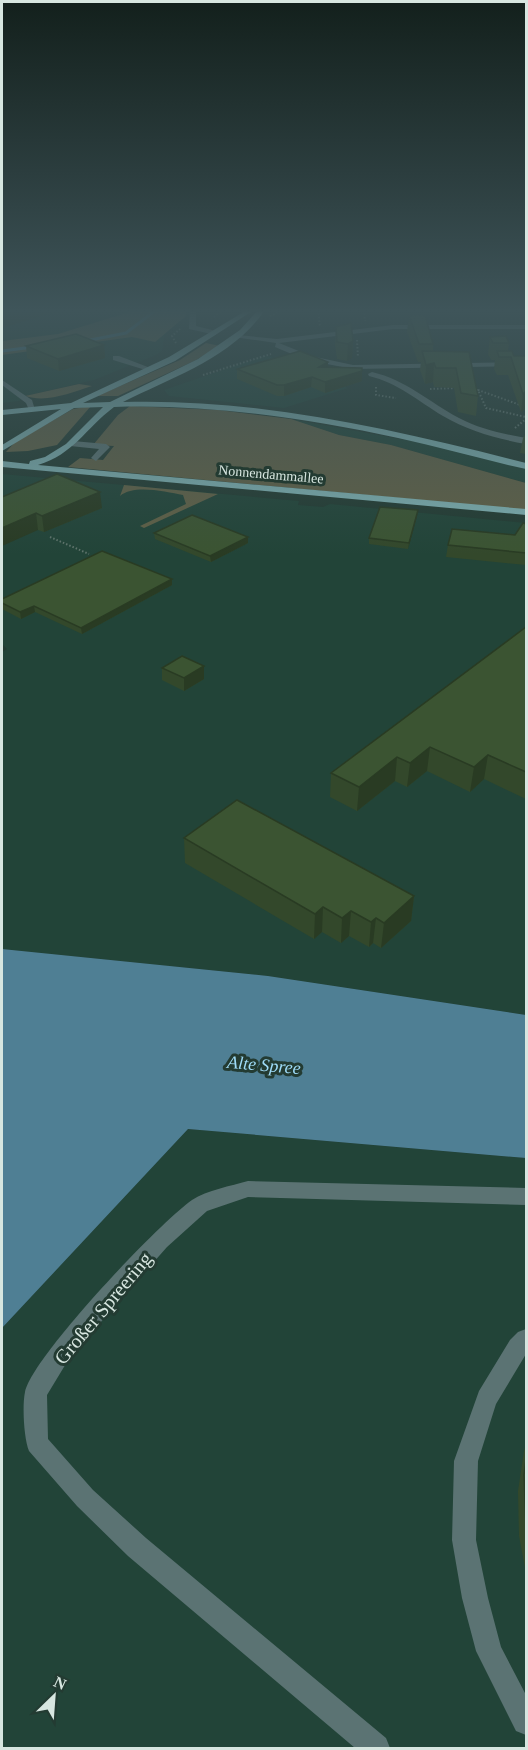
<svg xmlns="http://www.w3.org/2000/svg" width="528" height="1750" font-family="'Times New Roman',serif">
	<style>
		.built { fill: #224438 }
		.green { fill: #606046 }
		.water { fill: #4f7f94 }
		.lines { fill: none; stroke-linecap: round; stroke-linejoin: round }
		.stream { stroke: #4f7f94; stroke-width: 3 }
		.path { stroke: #5f746c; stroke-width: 2; stroke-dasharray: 1.5 2; stroke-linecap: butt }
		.minor { fill: #5b7373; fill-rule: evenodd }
		.major { fill: #7eafb0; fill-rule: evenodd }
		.wall { fill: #33482b }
		.shaded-wall { fill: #293b23 }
		.building { fill: #3b5432; stroke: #293b23; stroke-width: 1.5 }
		.labels { text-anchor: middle; stroke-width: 6; stroke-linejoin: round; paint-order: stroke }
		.far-street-label { font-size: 14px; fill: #d7e6e0; stroke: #233b32 }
		.water-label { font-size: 18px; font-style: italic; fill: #9edbf7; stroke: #233b32 }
		.near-street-label { font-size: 20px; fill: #d7e6e0; stroke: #233b32 }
	</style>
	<rect width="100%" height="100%" fill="#233b32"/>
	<g class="built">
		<polygon points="2,310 186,310 186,316 168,329 164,337 162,351 156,355 94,380 25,396 19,401 2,403"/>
		<polygon points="266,355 348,388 284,408 169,396 164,390"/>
		<polygon points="291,419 444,447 526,468 526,483 391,445 339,435"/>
		<polygon points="2,474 299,501 298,505 323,507 330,504 526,523 526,1015 268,976 2,949 2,652 7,649 2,644"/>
		<polygon points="188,1129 526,1158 526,1748 2,1748 2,1328"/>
	</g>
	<g class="green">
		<polygon points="136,310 186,310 186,316 155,342 132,337 2,355 2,341 58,334"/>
		<polygon points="206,343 220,346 194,361 118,396 97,396 180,360"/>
		<path d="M79 384 92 386C70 393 47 403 25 396Z"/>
		<polygon points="91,406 57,445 28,451 6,452 15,442 73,409"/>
		<polygon points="130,406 218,410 291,419 339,435 391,445 526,483 526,510 68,467 80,458 103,460 114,446 93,445 118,415"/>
		<path d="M124 485 218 494 144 528 140 526 186 504 183 495C166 492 134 484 120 496Z"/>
	</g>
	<polygon class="water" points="2,949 268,976 526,1015 526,1158 188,1129 2,1328"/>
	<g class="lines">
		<g class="stream">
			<polyline points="85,341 126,333 156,310"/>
			<polyline points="2,351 33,347"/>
		</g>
		<g class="path">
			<polyline points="318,310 320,327"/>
			<polyline points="364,310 365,321"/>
			<polyline points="270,316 283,310"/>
			<polyline points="214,317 221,310"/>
			<polyline points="357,340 358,357"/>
			<polyline points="176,343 172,336 180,329"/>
			<polyline points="203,375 271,354"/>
			<polyline points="376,387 376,395 396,398"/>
			<polyline points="430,389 457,388"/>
			<polyline points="473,390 478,390 486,408 526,417"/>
			<polyline points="478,390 526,407"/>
			<polyline points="515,428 526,419"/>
			<polyline points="50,537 89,554"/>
		</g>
		<g class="minor">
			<polygon points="190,310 196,310 196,326 216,331 216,335 189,329"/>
			<polygon points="393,325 526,325 526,329 393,329 279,343 311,356 353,365 526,362 526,366 353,369 306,360 275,347 276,343 234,337 238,335 277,339"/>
			<polygon points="113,356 119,356 153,369 149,371 113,360"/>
			<path d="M372 372C406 380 429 402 459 418 480 429 503 434 526 438V444C498 439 468 431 443 416 418 401 398 383 369 376L368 374Z"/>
			<polygon points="2,380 32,400 35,410 29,410 26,403 2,385"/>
			<polygon points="73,441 106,444 110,447 96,461 91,458 99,449 70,446 69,444"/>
			<path d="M248 1181 526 1188V1205L248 1197 207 1211 167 1247 70 1357 47 1395 48 1439 93 1490 146 1538 386 1738 390 1748H355L128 1556 77 1506 29 1451C24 1439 22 1406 25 1392 33 1356 159 1223 192 1200 207 1190 231 1186 248 1181Z"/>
			<polygon points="526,1329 526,1354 496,1404 478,1461 476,1540 488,1598 501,1647 526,1695 526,1735 516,1731 476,1651 462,1598 452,1540 454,1461 479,1391 510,1340 518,1332"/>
		</g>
		<path class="major" d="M247 310H254L175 361 83 403 110 402 198 359 240 330 258 310H265C233 357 173 377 123 402 259 398 396 430 526 463V469C484 460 441 447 398 438 305 418 209 404 114 407 85 429 74 454 38 465L526 509V515L2 467V461L29 464 30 461 45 457 66 444 103 407 74 408 2 451V445L61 409 2 415V410L71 403 169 357Z"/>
	</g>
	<g class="wall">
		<polygon points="409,315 433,344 433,351 469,352 478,396 476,416 458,412 454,388 434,387 433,382 425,384 420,370 421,362 418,362 407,332"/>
		<polygon points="336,327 353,341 352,358 347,361 337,359 335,344"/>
		<polygon points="490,337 509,343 508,351 514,356 526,356 526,408 521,412 508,375 497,375 494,369 495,360 491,360 488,354"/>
		<polygon points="104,345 105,358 59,371 27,358 26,346"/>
		<polygon points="328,362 328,367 362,371 362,381 325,393 311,387 284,396 277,396 237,379 237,369"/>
		<polygon points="526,434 526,454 520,453 523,438"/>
		<polygon points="2,497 102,508 44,532 38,530"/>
		<polygon points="417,516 408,549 369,544 369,538"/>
		<polygon points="526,524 526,565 446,557 448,545 515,535"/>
		<polygon points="154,533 248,543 211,562 155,539"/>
		<polygon points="172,585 82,634 35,612 21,619 2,609 2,599"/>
		<polygon points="526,627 526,799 484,779 470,792 427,771 407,787 395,781 357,811 330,797 331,773"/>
		<polygon points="204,666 204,679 184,691 162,680 162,668"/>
		<polygon points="184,838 414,896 411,921 381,948 373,943 369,947 349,936 341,943 322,932 314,939 185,863"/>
		<polygon points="526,1444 526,1573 519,1536 518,1491 524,1451"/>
	</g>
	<g class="shaded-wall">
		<polygon points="5,310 62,310 2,328 2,311"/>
		<polygon points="353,341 352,358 347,361 348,344"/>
		<polygon points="104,345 105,358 59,371 58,359"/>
		<polygon points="328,362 328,372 319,367"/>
		<polygon points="434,363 433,382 425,384 426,365"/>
		<polygon points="362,371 362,381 325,393 325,382"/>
		<polygon points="312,377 311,387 284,396 284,385"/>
		<polygon points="526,391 526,408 521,412 523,394"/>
		<polygon points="100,492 102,508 44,532 42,516"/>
		<polygon points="418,510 417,516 408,549 409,543"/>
		<polygon points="36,513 38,530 2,546 2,528"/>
		<polygon points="248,537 248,543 211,562 210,556"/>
		<polygon points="172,579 172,585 82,634 81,628"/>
		<polygon points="34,606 35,612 21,619 20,612"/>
		<polygon points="204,666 204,679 184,691 184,678"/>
		<polygon points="430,747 427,771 407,787 410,763"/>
		<polygon points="488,755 484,779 470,792 474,767"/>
		<polygon points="397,757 395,781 357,811 359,787"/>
		<polygon points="414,896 411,921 381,948 384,923"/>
		<polygon points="323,907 322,932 314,939 315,914"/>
		<polygon points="351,911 349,936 341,943 342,918"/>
		<polygon points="376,918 373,943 369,947 371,922"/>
	</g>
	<g class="building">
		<polygon points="409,315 425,315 433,344 419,344"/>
		<polygon points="351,323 353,341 348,344 337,342 336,327"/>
		<polygon points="76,334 104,345 58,359 26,346"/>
		<polygon points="506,336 509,343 493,343 490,337"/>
		<polygon points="300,351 328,362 319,367 362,368 362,371 325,382 312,377 284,385 277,385 237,369"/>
		<polygon points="422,351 469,352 478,396 461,393 456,368 436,368 434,363 426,365"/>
		<polygon points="497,351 512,351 514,356 526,356 526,391 523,394 511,357 499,357"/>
		<polygon points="57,474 100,492 42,516 36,513 2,528 2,497"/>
		<polygon points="380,507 418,510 409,543 369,538"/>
		<polygon points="192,515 248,537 210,556 154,533"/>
		<polygon points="523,523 526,524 526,553 448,545 452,529 515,535"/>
		<polygon points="102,551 172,579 81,628 34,606 20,612 2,603 2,599"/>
		<polygon points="526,627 526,772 488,755 474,767 430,747 410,763 397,757 359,787 331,773"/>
		<polygon points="182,656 204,666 184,678 162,668"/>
		<polygon points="237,800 414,896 384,923 376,918 371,922 351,911 342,918 323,907 315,914 184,838"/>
		<polygon points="526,1460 526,1524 524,1475"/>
	</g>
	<linearGradient id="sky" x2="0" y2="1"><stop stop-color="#13201c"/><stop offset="0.56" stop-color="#3f555a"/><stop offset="1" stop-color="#3f555a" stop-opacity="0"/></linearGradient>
	<rect width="528" height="555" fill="url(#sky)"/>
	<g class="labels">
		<g class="far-street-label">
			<text transform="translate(271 474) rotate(5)" y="5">Nonnendammallee</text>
		</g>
		<g class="water-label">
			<text transform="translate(264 1065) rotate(5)" y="6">Alte Spree</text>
		</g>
		<g class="near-street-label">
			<text transform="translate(103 1308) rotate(-50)" y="7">Großer Spreering</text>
		</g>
	</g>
	<rect width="528" height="1750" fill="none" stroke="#d7e6e0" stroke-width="6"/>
	<g transform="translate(54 1696) rotate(25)" stroke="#233b32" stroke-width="4.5" paint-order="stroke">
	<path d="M0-4.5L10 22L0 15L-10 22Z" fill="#d7e6e0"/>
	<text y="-9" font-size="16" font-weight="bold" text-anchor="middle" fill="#d7e6e0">N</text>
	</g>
</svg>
